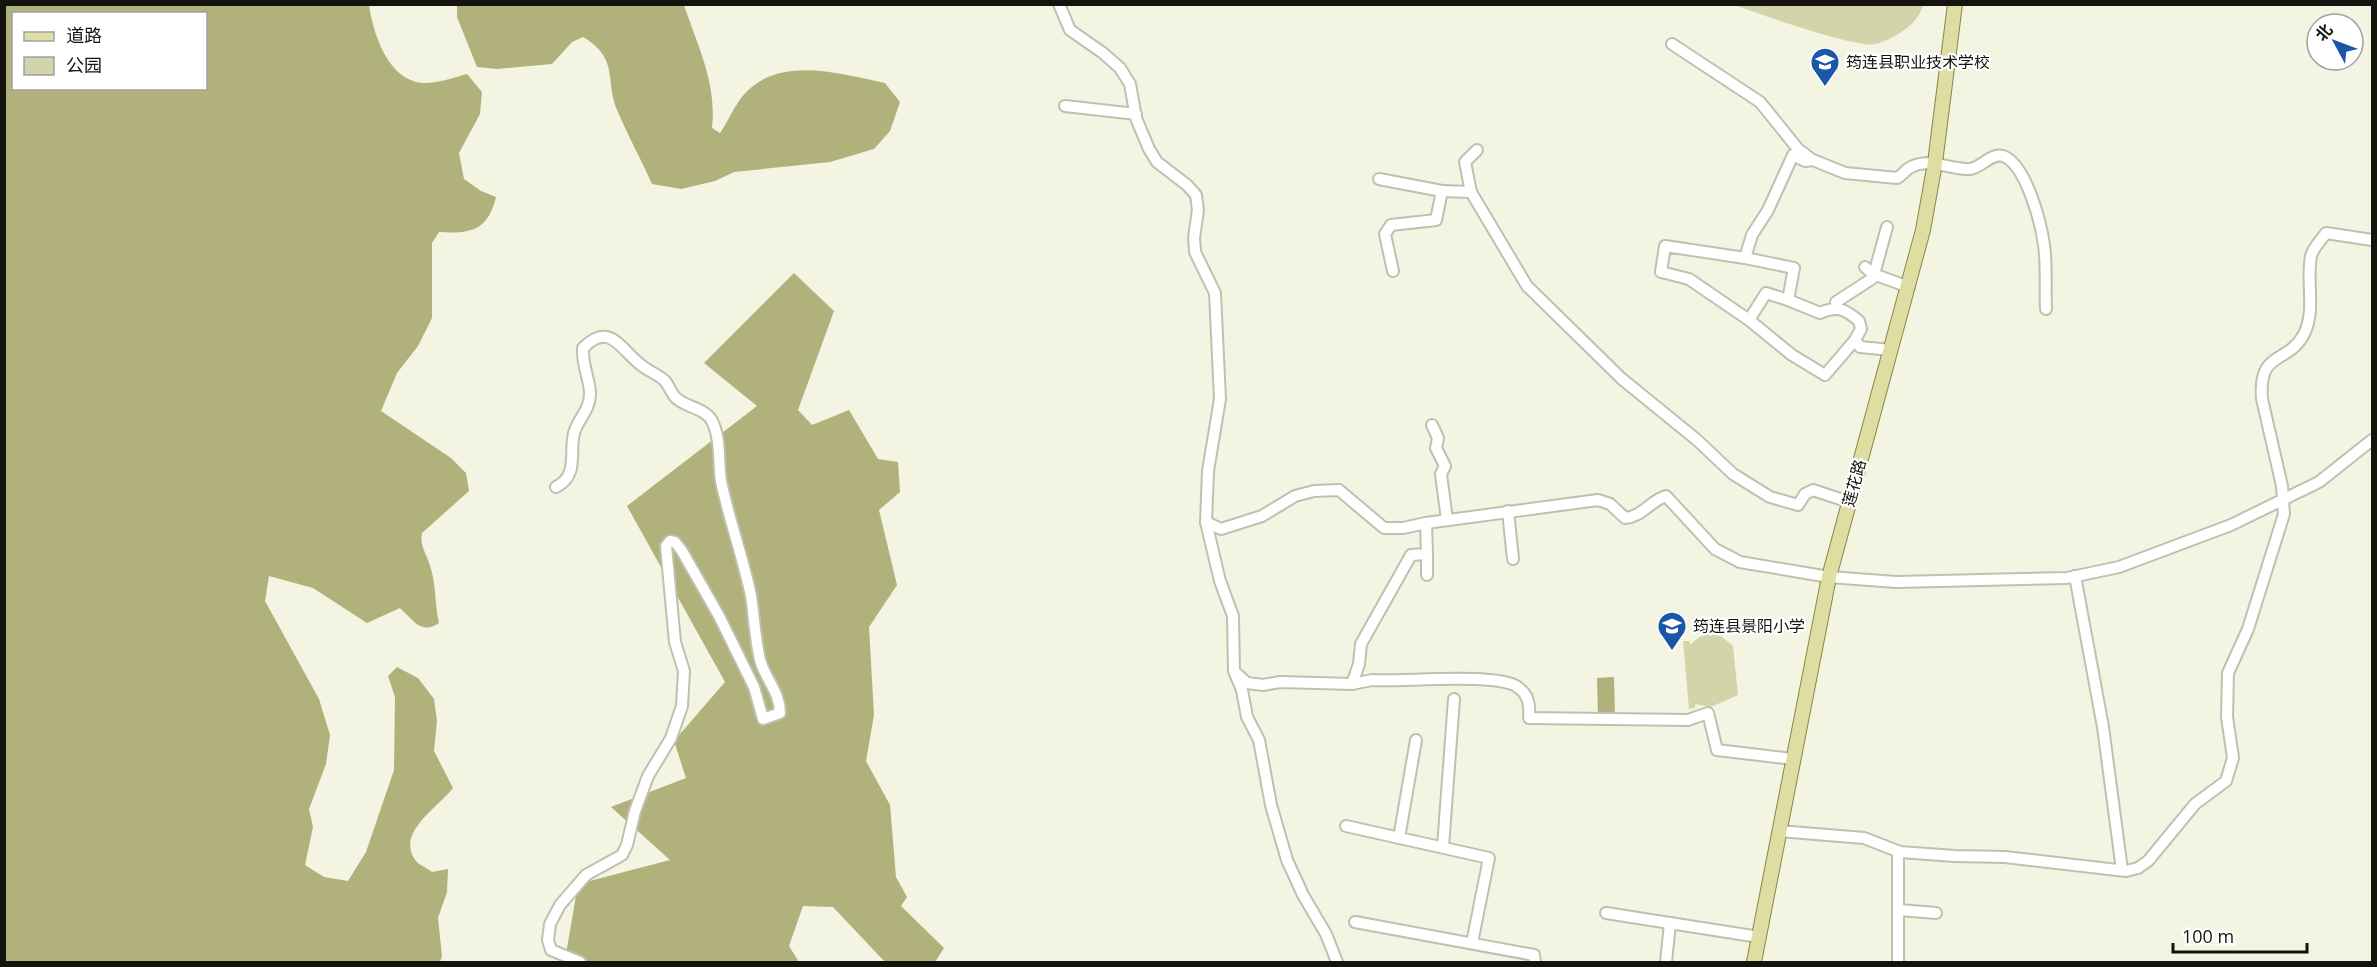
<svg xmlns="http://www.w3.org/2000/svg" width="2377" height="967" font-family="'Open Sans','Noto Sans SC',sans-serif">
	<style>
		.green { fill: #d3d4aa }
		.forest { fill: #b1b17c; fill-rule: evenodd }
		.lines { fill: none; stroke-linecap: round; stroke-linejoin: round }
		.minor-casing { stroke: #c0c0b0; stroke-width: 14 }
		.major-casing { stroke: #898846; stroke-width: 16 }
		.minor { stroke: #fff; stroke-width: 10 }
		.major { stroke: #dedda2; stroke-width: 14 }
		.labels { text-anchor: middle; stroke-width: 4.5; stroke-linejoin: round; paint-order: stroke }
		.poi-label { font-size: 16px; fill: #14140e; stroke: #fff; text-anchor: start }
		.street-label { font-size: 16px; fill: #14140e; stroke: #fff }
	</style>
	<rect width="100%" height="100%" fill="#f3f4e2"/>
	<g class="green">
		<path d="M1735 5H1734H1923C1918 25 1895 38 1876 44 1858 49 1756 13 1735 5Z"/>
		<polygon points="1711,634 1721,636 1733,646 1738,695 1711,707 1695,704 1695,708 1689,709 1683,641 1689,641 1690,645 1699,637"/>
	</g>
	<g class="forest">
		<path d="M5 4 369 5C373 32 386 74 416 82 431 86 452 78 467 74L482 92 480 114 459 153 464 179 481 191 496 197C488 231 470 234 439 232L432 243V318L418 346 397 373 381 411 451 458 466 473 469 491 422 533C420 544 424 550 428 560 437 583 434 600 439 623 421 635 414 621 400 608L367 623 313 588 269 576 265 601 319 699 330 735 326 764 309 809 313 827 305 865 324 877 348 881 366 852 394 770 395 697 388 676 397 667 418 678 434 699 437 721 434 751 453 788C440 806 394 833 416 861 419 865 427 868 432 872L448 869 447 892 438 918 442 956 440 962H5ZM14 14H206V88H14Z"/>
		<path d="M457 5H684C698 47 717 83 712 128L720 133C727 123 732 111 739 101 773 53 837 73 885 83L900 102 890 131 874 149 830 162 734 172 715 181 681 189 652 184C641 159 628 136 618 112 604 80 620 59 583 37L572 42 552 64 497 69 477 67 457 17Z"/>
		<polygon points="794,273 834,311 798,410 812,425 849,410 878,459 898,462 900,492 879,510 897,585 869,627 874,715 866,761 890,805 896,877 907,897 901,906 944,948 935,962 885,962 833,907 803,906 789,946 799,962 568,962 566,954 578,884 670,860 611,807 686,778 674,741 725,682 627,506 757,406 704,363"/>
		<polygon points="1614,677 1615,716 1598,717 1597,678"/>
	</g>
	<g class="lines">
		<g class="minor-casing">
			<g id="minor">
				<polyline points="1059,4 1070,30 1103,53 1120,68 1130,84 1136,118 1149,149 1157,162 1187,185 1196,195 1198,210 1194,238 1195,252 1215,293 1220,399 1208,471 1206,522 1220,581 1233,616 1234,671 1242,690 1247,717 1259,740 1271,805 1287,860 1303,895 1326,934 1337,962"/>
				<polyline points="1672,44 1760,102 1798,149 1810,158"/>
				<polyline points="1065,106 1136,114"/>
				<polyline points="1477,150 1465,162 1471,192 1527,286 1622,379 1697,440 1733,474 1770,497 1798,505 1805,494 1813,490 1849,502"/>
				<polyline points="1379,179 1442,191"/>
				<path d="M1745 258 1752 235 1768 210 1793 155 1805 161 1813 160 1845 173 1897 178C1903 175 1906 169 1911 167 1930 157 1950 170 1970 169 1981 168 1990 153 2003 156 2026 164 2041 223 2044 245 2047 265 2045 289 2046 309"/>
				<polyline points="1865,267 1873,274 1909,287"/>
				<polyline points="1393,271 1385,234 1391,225 1436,220 1442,191 1471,192"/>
				<path d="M1788 300 1820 313C1837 305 1845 309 1859 321L1861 329 1855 340"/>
				<polyline points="1836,302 1873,278 1887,227"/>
				<polyline points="1749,320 1766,293 1788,300 1794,268 1745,258 1665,246 1661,272 1689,279 1749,320 1792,355 1825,375 1855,340 1860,347 1891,350"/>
				<polyline points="1432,425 1438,438 1436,448 1445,466 1441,474 1447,520"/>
				<path d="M556 487C579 475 569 454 574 433 578 419 590 410 590 394 590 379 582 367 583 348 610 321 620 349 641 365 648 371 657 374 664 380 669 385 671 393 676 398 687 408 707 408 713 423 721 441 718 462 721 481 729 520 743 557 751 596 754 614 756 649 761 663 767 681 780 693 780 713L763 719 754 687 719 616 682 551 675 542 670 541 666 546 675 642 684 671 682 706 671 738 648 776 635 811 627 845 622 855 586 875 560 905 550 924 548 940 551 950 580 962"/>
				<polyline points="1508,511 1513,559"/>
				<path d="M1206 522 1221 529 1262 516 1295 496 1314 491 1339 490 1384 528H1403L1426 523 1598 500 1610 504 1625 518C1642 517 1650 501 1666 496L1715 549 1740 562 1829 577 1896 582 2067 578 2119 567 2231 525 2319 482 2372 440"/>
				<polyline points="1427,554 1427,575"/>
				<polyline points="2075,576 2103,727 2122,870"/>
				<path d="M1237 674 1247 683 1263 685 1280 682 1352 684 1372 680C1403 682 1493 673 1516 686 1529 694 1530 705 1529 718L1688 720 1708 713 1717 750 1793 759"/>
				<polyline points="1352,684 1359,664 1361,644 1411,555 1427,554 1426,523"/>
				<polyline points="1346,826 1489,858 1472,943"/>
				<path d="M1779 831 1864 838 1900 852 1955 856 2005 857 2126 871 2138 868 2148 861 2195 804 2226 781 2233 758 2227 717 2228 673 2248 629 2284 514 2282 486 2262 399C2258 349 2288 365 2304 334 2316 310 2306 282 2311 256 2313 248 2321 240 2326 233L2372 240"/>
				<polyline points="1399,838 1416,740"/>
				<polyline points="1443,847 1454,699"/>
				<polyline points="1899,910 1936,913"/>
				<polyline points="1606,913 1759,937"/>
				<polyline points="1355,922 1534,955 1535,962"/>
				<polyline points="1666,962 1670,923"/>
				<polyline points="1898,962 1898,851"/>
			</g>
		</g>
		<g class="major-casing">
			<polyline id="major" points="1754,962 1829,577 1923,230 1935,163 1955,4"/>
		</g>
		<use href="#minor" class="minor"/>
		<use href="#major" class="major"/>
	</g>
	<defs>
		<g id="school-pin" transform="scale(1.5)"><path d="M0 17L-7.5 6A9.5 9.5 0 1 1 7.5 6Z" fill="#1c56a8" stroke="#fff"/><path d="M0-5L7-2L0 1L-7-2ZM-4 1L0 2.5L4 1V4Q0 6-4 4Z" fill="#fff"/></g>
	</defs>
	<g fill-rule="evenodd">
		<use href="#school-pin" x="1825" y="62"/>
		<use href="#school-pin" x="1672" y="626"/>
	</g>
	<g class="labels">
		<g class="poi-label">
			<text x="1846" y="68">筠连县职业技术学校</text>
			<text x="1693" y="632">筠连县景阳小学</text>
		</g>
		<g class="street-label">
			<text transform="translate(1854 483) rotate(-75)" y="6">莲花路</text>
		</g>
	</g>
	<rect width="2377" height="967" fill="none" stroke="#14140e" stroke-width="12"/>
	<rect x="12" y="12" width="195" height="78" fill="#ffffff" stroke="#a1a19f" stroke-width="1.5"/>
	<rect x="24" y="32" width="30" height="9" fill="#dedda2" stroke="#a1a19f" stroke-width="1.5"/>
	<text x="66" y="42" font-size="18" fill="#14140e">道路</text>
	<rect x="24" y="57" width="30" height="18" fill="#d3d4aa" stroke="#a1a19f" stroke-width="1.5"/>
	<text x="66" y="72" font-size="18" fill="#14140e">公园</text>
	<g transform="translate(2335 42) rotate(311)"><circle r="28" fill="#ffffff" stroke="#a1a19f" stroke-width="1.5"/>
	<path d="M0-4.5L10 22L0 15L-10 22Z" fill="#1c56a8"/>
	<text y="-9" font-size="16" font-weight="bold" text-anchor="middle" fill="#14140e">北</text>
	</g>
	<path d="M2173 943v9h134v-9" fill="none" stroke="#14140e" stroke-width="3"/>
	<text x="2182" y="943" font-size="18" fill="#14140e" stroke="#ffffff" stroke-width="4.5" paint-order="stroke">100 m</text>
</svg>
